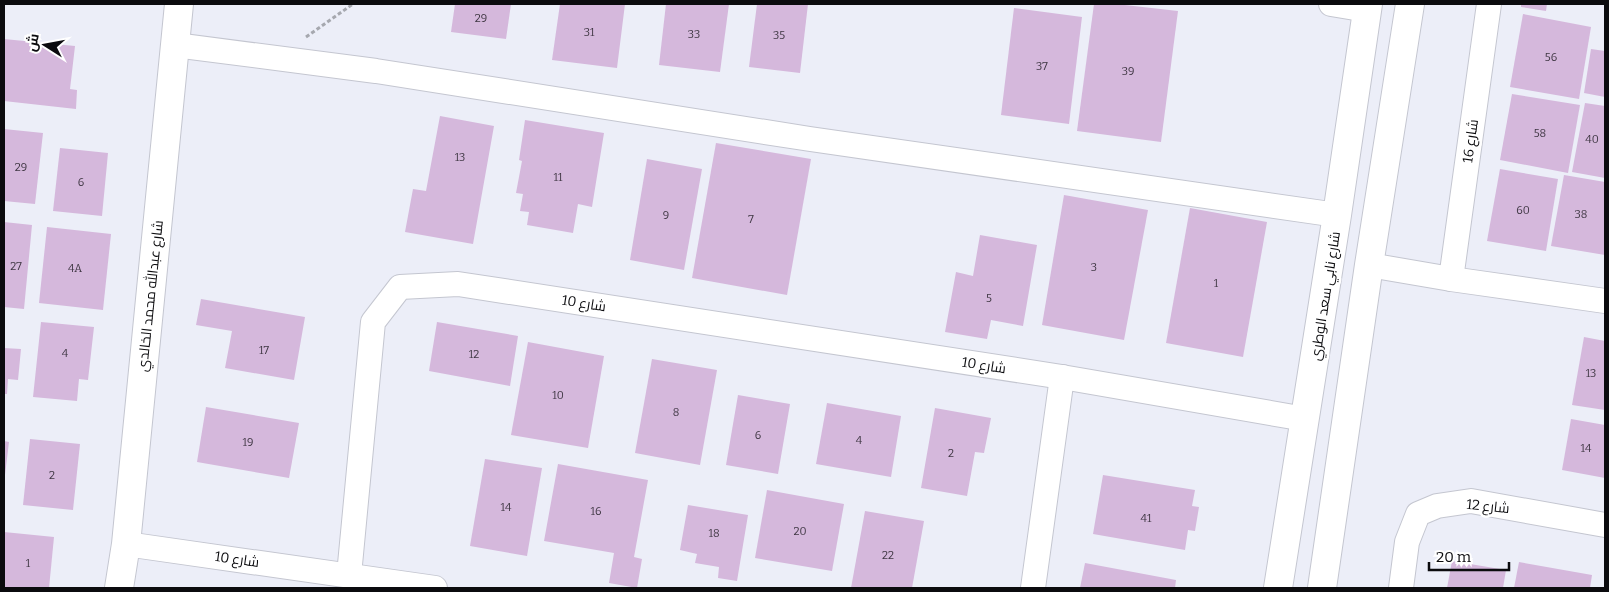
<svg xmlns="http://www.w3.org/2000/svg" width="1609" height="592" font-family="Bitter,Cairo,serif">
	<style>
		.building { fill: #d5b8dc }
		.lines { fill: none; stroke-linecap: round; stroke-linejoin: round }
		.minor-casing { stroke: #c4c6d0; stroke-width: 26 }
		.tertiary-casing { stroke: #c4c6d0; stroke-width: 30 }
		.path { stroke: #a6a8af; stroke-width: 3; stroke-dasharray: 4 2.5; stroke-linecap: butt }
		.minor { stroke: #fff; stroke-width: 24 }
		.tertiary { stroke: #fff; stroke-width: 28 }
		.labels { text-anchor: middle; stroke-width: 5; stroke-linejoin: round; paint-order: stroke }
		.number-label { font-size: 11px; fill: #3e3642 }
		.street-label { font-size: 14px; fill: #0b0b0e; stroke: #fff }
	</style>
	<rect width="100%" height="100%" fill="#eceef8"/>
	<g class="building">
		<polygon points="455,4 511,4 506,39 451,32"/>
		<polygon points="560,4 625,4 617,68 552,60"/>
		<polygon points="666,4 729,4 720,72 659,65"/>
		<polygon points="757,4 808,4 800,73 749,67"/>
		<polygon points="1094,4 1116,4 1178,11 1161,142 1077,131"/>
		<polygon points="1521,4 1547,4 1546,11 1521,7"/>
		<polygon points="1014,8 1082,17 1069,124 1001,115"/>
		<polygon points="1523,14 1591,27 1579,99 1510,87"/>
		<polygon points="4,39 75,46 70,89 77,90 76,109 4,101"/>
		<polygon points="1591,49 1605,51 1605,97 1584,93"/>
		<polygon points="1512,94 1580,105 1568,173 1500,160"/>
		<polygon points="1585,103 1605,106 1605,178 1572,172"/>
		<polygon points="440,116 494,126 473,244 405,232 413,189 426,191"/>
		<polygon points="525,120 604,133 592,207 578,204 573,233 527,225 529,212 520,211 523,194 516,193 522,161 519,160"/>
		<polygon points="4,129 43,133 35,204 4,201"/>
		<polygon points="716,143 811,159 787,295 692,278"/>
		<polygon points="60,148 108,153 102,216 53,211"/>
		<polygon points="647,159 702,169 684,270 630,260"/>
		<polygon points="1500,169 1558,179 1546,251 1487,241"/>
		<polygon points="1564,175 1605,182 1605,255 1551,246"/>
		<polygon points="1064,195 1148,210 1124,340 1042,325"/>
		<polygon points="1190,208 1267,222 1243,357 1166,343"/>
		<polygon points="4,222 32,225 24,309 4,307"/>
		<polygon points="47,227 111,234 103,310 39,303"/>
		<polygon points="980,235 1037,245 1023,326 991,320 987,339 945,332 956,272 973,276"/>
		<polygon points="201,299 305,317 294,380 225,368 232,331 196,325"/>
		<polygon points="41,322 94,327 88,380 79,379 77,401 33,397"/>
		<polygon points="437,322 518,336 510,386 429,371"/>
		<polygon points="1584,337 1605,341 1605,410 1572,405"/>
		<polygon points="528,342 604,356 588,448 511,435"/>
		<polygon points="4,348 21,349 18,380 8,379 7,394 4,394"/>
		<polygon points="652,359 717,370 700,465 635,453"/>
		<polygon points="738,395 790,404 778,474 726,465"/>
		<polygon points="827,403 901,416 891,477 816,464"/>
		<polygon points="206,407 299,423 289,478 197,462"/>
		<polygon points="935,408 991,418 984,453 975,452 967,496 921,488"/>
		<polygon points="1571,419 1605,425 1605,478 1562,470"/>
		<polygon points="30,439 80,444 73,510 23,505"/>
		<polygon points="4,441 9,442 5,475 4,475"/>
		<polygon points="485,459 542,468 527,556 470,546"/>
		<polygon points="558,464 648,480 634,557 642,559 637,588 609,583 614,553 544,541"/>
		<polygon points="1103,475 1195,490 1192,506 1199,507 1195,531 1188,530 1185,550 1093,534"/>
		<polygon points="767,490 844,504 832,571 755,558"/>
		<polygon points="688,505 748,515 737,581 718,578 719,567 695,563 697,554 680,550"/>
		<polygon points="865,511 924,521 912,588 851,588"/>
		<polygon points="4,532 54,537 49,588 4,588"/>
		<polygon points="1452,561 1506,570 1503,588 1447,588"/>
		<polygon points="1519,562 1592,575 1590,588 1514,588"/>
		<polygon points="1085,563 1176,580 1175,588 1080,588"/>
	</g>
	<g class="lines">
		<g class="minor-casing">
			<g id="minor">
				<polyline points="1331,4 1367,10"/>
				<polyline points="175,45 376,71 810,139 1337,215"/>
				<polyline points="1369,265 1451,279 1605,301"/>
				<polyline points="1451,279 1489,4"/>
				<polyline points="126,544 435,588"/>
				<polyline points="349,575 373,322 400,287 458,284 1062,377 1305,419"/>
				<polyline points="1033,588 1062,377"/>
				<polyline points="1401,588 1407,542 1418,514 1437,506 1471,501 1605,525"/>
			</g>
		</g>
		<g class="tertiary-casing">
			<g id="tertiary">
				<polyline points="119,588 126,544 179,4"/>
				<polyline points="1278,588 1337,215 1368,4"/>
				<polyline points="1322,588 1369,265 1410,4"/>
			</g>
		</g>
		<polyline class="path" points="306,37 353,4"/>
		<use href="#minor" class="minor"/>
		<use href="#tertiary" class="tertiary"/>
	</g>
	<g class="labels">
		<g class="number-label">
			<text x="481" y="22">29</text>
			<text x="589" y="36">31</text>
			<text x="694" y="38">33</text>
			<text x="779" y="39">35</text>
			<text x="1551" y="61">56</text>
			<text x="1042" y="70">37</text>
			<text x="1128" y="75">39</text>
			<text x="1540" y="137">58</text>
			<text x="1592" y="143">40</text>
			<text x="460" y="161">13</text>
			<text x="21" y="171">29</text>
			<text x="558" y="181">11</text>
			<text x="81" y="186">6</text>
			<text x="1523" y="214">60</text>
			<text x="1581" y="218">38</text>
			<text x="666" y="219">9</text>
			<text x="751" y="223">7</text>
			<text x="16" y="270">27</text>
			<text x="1094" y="271">3</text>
			<text x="75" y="272">4A</text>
			<text x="1216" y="287">1</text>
			<text x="989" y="302">5</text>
			<text x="264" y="354">17</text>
			<text x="65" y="357">4</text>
			<text x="474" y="358">12</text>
			<text x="1591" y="377">13</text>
			<text x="558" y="399">10</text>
			<text x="676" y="416">8</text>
			<text x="758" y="439">6</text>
			<text x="859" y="444">4</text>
			<text x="248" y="446">19</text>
			<text x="1586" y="452">14</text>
			<text x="951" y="457">2</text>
			<text x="52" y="479">2</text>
			<text x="506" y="511">14</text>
			<text x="596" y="515">16</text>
			<text x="1146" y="522">41</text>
			<text x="800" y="535">20</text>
			<text x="714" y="537">18</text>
			<text x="888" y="559">22</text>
			<text x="28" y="567">1</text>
		</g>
		<g class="street-label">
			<text transform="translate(1470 141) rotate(-82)" y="5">شارع 16</text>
			<text transform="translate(150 296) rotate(-84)" y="5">شارع عبدالله محمد الخالدي</text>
			<text transform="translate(1325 296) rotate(-81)" y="5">شارع نابي سعد الوطري</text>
			<text transform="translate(584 303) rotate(9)" y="5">شارع 10</text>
			<text transform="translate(984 365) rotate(9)" y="5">شارع 10</text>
			<text transform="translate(1488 506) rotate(6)" y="5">شارع 12</text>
			<text transform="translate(237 559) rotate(8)" y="5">شارع 10</text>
		</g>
	</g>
	<rect width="1609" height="592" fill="none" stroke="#0b0b0e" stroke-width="10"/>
	<g transform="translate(45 45) rotate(281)" stroke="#ffffff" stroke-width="4" paint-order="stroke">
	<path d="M0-4L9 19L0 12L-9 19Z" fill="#0b0b0e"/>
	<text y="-8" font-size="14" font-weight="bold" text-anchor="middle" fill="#0b0b0e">ش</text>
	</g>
	<path d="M1429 562v8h80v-8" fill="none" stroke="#0b0b0e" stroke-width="2.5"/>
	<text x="1436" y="562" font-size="15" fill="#0b0b0e" stroke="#ffffff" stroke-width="4" paint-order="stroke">20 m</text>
</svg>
